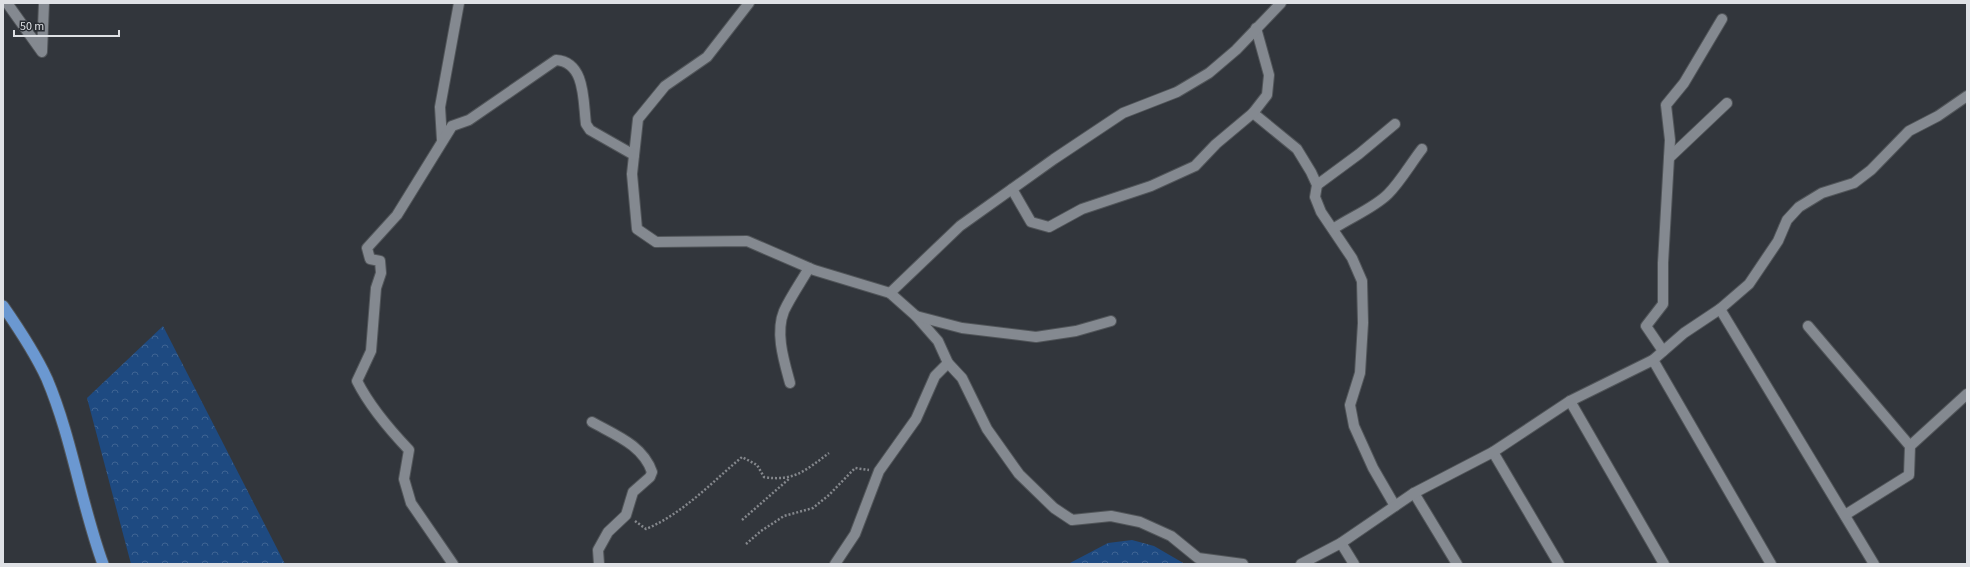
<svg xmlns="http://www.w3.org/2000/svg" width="1970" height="567" font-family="'Source Sans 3',sans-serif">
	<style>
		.forest { fill: url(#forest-crowns) }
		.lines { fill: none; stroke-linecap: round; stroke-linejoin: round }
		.minor-casing { stroke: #515559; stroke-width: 12 }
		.trunk-casing { stroke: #515559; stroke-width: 13 }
		.path { stroke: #84878c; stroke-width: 2.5; stroke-dasharray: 2 2; stroke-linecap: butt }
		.minor { stroke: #848990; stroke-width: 10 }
		.trunk { stroke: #6b98d1; stroke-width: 11 }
	</style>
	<defs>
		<pattern id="forest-crowns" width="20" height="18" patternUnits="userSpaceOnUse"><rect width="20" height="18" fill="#1e4a81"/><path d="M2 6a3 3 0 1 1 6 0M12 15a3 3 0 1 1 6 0" fill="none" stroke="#3e6493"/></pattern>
	</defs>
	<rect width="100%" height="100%" fill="#32363c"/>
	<g class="forest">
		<polygon points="163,326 285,564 131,564 87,398"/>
		<polygon points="1132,540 1154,546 1185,564 1068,564 1108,543"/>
	</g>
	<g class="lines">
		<g class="minor-casing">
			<g id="minor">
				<polyline points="7,3 42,52 44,3"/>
				<polyline points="749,3 707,57 665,86 638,119 632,174 637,229 656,242 747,241 814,270 890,293 916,316 938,341 948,363 962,378 987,429 1019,474 1054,508 1072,520 1111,516 1140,522 1171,536 1198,558 1243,564"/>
				<polyline points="1253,113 1297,149 1311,172 1317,185 1315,197 1321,212 1352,258 1362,281 1363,323 1360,373 1350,405 1354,426 1373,468 1395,506"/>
				<polyline points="442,140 440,107 459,3"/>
				<polyline points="1669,158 1727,103"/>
				<polyline points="1317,185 1359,154 1395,124"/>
				<polyline points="1012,189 1031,222 1049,227 1082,209 1151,186 1195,166 1216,144 1253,113 1267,95 1269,75 1256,28"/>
				<path d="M1333 229C1351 217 1374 208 1388 194 1401 181 1411 163 1422 149"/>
				<polyline points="890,293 960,226 1054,159 1123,113 1177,92 1209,73 1236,50 1281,3"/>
				<polyline points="1720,309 1874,564"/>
				<polyline points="916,316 962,328 1036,337 1076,331 1111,321"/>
				<polyline points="1808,326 1910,446 1909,475 1845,515"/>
				<polyline points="1663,351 1646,326 1663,304 1663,263 1670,140 1666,105 1684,83 1722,19"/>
				<polyline points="1653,360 1771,564"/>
				<path d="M790 383C784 361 775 333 784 311 791 296 801 282 809 268"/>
				<polyline points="1570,401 1664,564"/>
				<path d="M592 422C615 435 643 445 652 472L650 477 633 492 626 515 608 532 598 550 599 564"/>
				<polyline points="1910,446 1967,394"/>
				<polyline points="1493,452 1559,564"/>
				<polyline points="1414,493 1457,564"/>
				<polyline points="1341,543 1354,564"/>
				<path d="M453 564 411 503 404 479 409 450C389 429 370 407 357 381L371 351 376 288 381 273 380 261 370 259 367 248 397 215 452 126 469 120 556 60C586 62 583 102 586 124L590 130 634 155"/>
				<polyline points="835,564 855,534 879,471 916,419 935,376 948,363"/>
				<polyline points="1301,564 1341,543 1414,493 1493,452 1570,401 1653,360 1684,333 1720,309 1749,284 1778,241 1787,220 1799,207 1822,193 1854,183 1871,170 1909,131 1938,116 1967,96"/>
			</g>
		</g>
		<g class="trunk-casing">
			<path id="trunk" d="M3 306C19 329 35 353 47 379 72 438 81 504 103 564"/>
		</g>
		<g class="path">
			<polyline points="742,520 790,478"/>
			<path d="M635 521 646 529C684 513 712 482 742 457L757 465 764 477C794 482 806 470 829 453"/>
			<polyline points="746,544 761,531 784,516 813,508 829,495 855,468 869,470"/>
		</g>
		<use href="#minor" class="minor"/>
		<use href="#trunk" class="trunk"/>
	</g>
	<rect width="1970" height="567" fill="none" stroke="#dfe1e5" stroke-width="8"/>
	<path d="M14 30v6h105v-6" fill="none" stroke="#dfe1e5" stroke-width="2"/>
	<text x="20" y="30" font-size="12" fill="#dfe1e5" stroke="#282c32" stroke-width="3" paint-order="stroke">50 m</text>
</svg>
